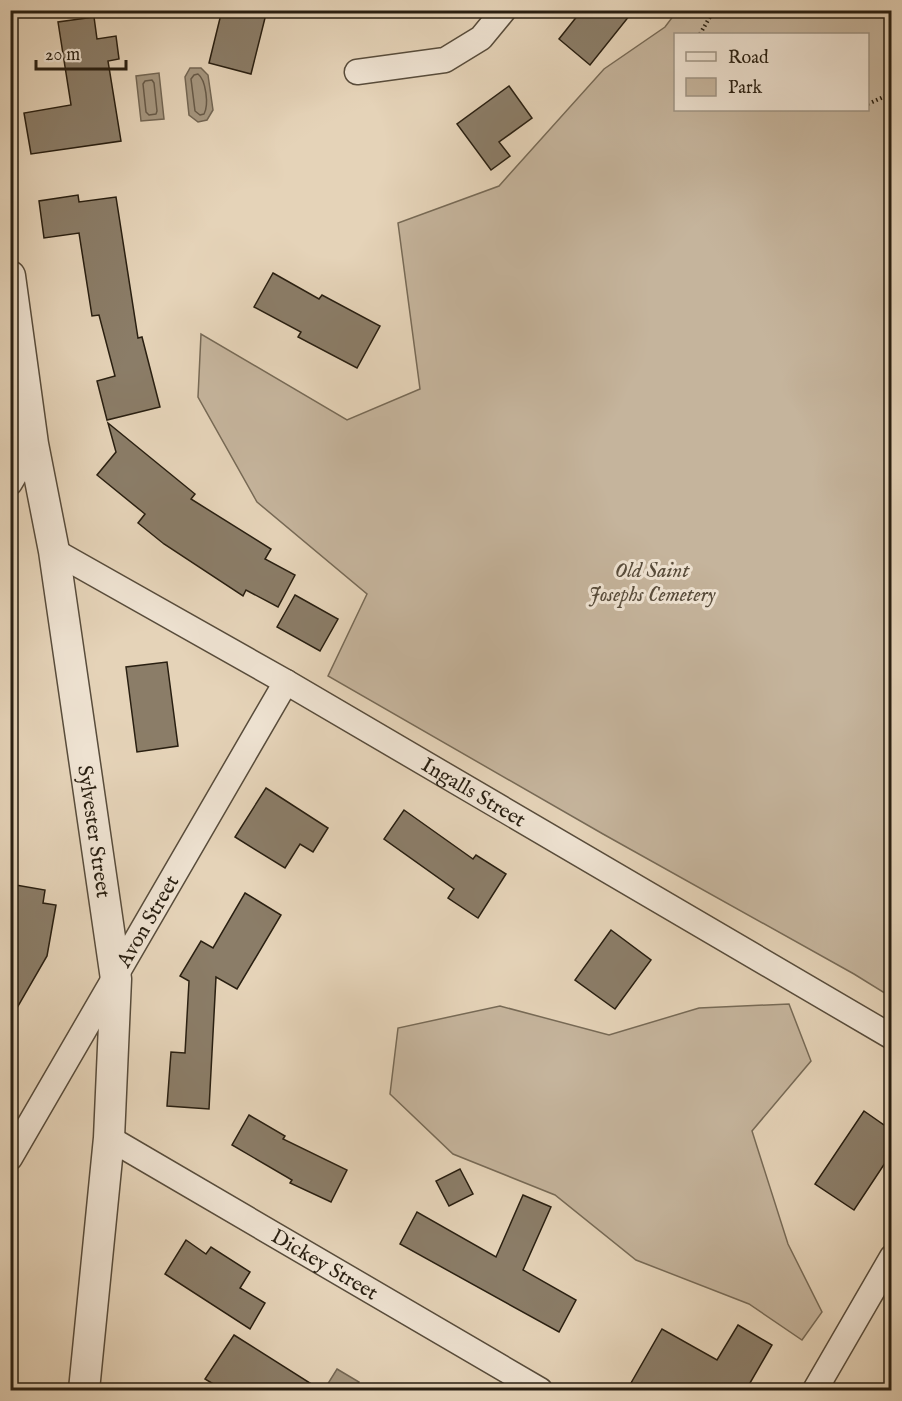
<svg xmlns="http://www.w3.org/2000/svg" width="902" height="1401" font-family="'IM FELL English',serif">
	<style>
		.green { fill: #c5b49c; stroke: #776a56; stroke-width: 1.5; fill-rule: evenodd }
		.water { fill: #a5967f; stroke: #736653; stroke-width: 1.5 }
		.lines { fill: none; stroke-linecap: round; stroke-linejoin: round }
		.shore { stroke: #675a48; stroke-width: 1.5 }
		.building { fill: #8b7d68; stroke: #291f11; stroke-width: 1.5 }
		.minor-casing { stroke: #584c3b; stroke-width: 27 }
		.tertiary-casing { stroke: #584c3b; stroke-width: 33 }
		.path { stroke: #291f11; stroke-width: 4; stroke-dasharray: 1.5 3; stroke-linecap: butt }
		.minor { stroke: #eee2d1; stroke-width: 24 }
		.tertiary { stroke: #eee2d1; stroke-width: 30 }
		.labels { text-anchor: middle; stroke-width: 6; stroke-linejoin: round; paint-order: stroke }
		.park-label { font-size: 21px; font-style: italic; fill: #584c3b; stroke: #eee2d1 }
		.street-label { font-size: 21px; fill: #291f11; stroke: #eee2d1 }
	</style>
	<rect width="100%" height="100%" fill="#e5d3b8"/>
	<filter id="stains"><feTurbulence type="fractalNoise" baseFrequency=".00333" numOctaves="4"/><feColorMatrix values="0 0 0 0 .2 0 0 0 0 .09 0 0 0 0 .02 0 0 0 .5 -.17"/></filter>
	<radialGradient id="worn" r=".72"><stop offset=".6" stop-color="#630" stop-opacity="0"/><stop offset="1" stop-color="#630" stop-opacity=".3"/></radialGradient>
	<g class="green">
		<path d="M677 11H891V997L854 974 603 834 328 676 367 594 257 502 198 397 201 334 347 420 420 389 398 223 499 186 604 69 665 27ZM868 34V110H676V34Z"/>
		<polygon points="789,1004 811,1061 752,1131 788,1244 822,1312 802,1340 749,1304 636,1260 555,1195 453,1154 390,1094 398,1028 500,1006 609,1035 699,1008"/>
	</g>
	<g class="water">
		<polygon points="190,68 201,68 208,75 213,110 207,120 198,122 189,115 185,77"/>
		<polygon points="159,73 164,119 141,121 136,76"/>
		<polygon points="337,1369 359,1382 354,1390 324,1390"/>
	</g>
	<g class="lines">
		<g class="shore">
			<path d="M198 74C206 80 209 105 204 114L200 115 195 111 191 79 194 75Z"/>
			<polygon points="152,80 154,83 157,111 156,114 149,115 146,112 143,84 145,81"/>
		</g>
	</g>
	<g class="building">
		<polygon points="222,10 267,10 251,74 209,63"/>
		<polygon points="582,10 634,10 590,65 559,39"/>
		<polygon points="94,17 97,39 116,36 119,59 108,61 121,141 31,154 24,113 71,105 58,22"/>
		<polygon points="509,86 532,118 499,142 510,156 491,170 457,124"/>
		<polygon points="78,195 79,202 116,197 138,338 142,337 160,407 107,420 97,381 115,376 99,315 92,316 79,233 44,238 39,201"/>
		<polygon points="273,273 319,299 322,295 380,326 357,368 298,337 301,332 254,307"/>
		<polygon points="108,423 195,494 191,499 271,549 265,559 295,575 278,607 246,590 243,596 164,544 138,523 145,514 97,475 116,452"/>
		<polygon points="295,595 338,619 320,651 277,627"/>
		<polygon points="167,662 178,746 137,752 126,667"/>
		<polygon points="266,788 328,828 313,852 300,844 285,868 235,837"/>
		<polygon points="404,810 473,859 476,855 506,874 478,918 448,898 454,889 384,839"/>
		<polygon points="10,884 45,890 43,903 56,905 47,956 10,1020"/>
		<polygon points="245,893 281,915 237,989 216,977 209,1109 167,1106 171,1052 185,1053 189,981 180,976 201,941 213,948"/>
		<polygon points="611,930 651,960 615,1009 575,980"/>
		<polygon points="864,1111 891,1130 891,1154 854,1210 815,1184"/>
		<polygon points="249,1115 285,1136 283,1139 347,1170 331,1202 290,1183 292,1180 232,1145"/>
		<polygon points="460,1169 473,1194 449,1206 436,1181"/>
		<polygon points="523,1195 551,1207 523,1270 576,1300 559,1332 400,1244 417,1212 496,1257"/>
		<polygon points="186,1240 206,1254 211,1247 250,1272 240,1288 265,1303 250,1329 165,1274"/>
		<polygon points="738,1325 772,1345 746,1390 627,1390 662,1329 717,1360"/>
		<polygon points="234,1335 321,1390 223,1390 205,1379"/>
	</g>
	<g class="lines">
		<g class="minor-casing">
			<g id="minor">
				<polyline points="357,72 445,60 481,38 504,10"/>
				<polyline points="10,483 33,444"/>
				<path id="s1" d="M54 551 286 682 892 1037"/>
				<path id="s2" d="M109 1138 540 1390"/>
				<path id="s3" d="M10 1158 286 682"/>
				<polyline points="815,1390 892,1257"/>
			</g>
		</g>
		<g class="tertiary-casing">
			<g id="tertiary">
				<path id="s4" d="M10 276 33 444 54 551 116 979 109 1138 84 1390"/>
			</g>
		</g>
		<g class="path">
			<polyline points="700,34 714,10"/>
			<polyline points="868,104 892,93"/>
		</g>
		<use href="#minor" class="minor"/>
		<use href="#tertiary" class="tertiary"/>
	</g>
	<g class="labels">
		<g class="park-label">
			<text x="652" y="577">Old Saint<tspan x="652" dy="24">Josephs Cemetery</tspan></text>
		</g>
		<g class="street-label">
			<text dy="7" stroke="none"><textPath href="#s1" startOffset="484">Ingalls Street</textPath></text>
			<text dy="7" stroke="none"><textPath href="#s4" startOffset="562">Sylvester Street</textPath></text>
			<text dy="7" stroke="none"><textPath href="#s3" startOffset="274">Avon Street</textPath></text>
			<text dy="7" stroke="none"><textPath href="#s2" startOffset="250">Dickey Street</textPath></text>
		</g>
	</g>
	<rect width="902" height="1401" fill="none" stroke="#e5d3b8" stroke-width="36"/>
	<rect x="12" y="12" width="878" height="1377" fill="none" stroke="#291f11" stroke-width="3"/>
	<rect x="18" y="18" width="866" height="1365" fill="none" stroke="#291f11" stroke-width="1.5"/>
	<rect x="674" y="33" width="195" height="78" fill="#eee2d1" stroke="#9f9484" stroke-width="1.5"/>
	<rect x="686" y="52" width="30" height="9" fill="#eee2d1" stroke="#9f9484" stroke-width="1.5"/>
	<text x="728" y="63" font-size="18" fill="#291f11">Road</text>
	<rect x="686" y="78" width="30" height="18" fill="#c5b49c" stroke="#9f9484" stroke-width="1.5"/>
	<text x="728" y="93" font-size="18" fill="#291f11">Park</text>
	<path d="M36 60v9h90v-9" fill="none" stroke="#291f11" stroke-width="3"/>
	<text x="45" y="60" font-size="18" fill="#291f11" stroke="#eee2d1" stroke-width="4.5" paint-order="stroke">20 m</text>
	<rect width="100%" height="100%" filter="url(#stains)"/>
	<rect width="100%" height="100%" fill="url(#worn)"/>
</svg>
